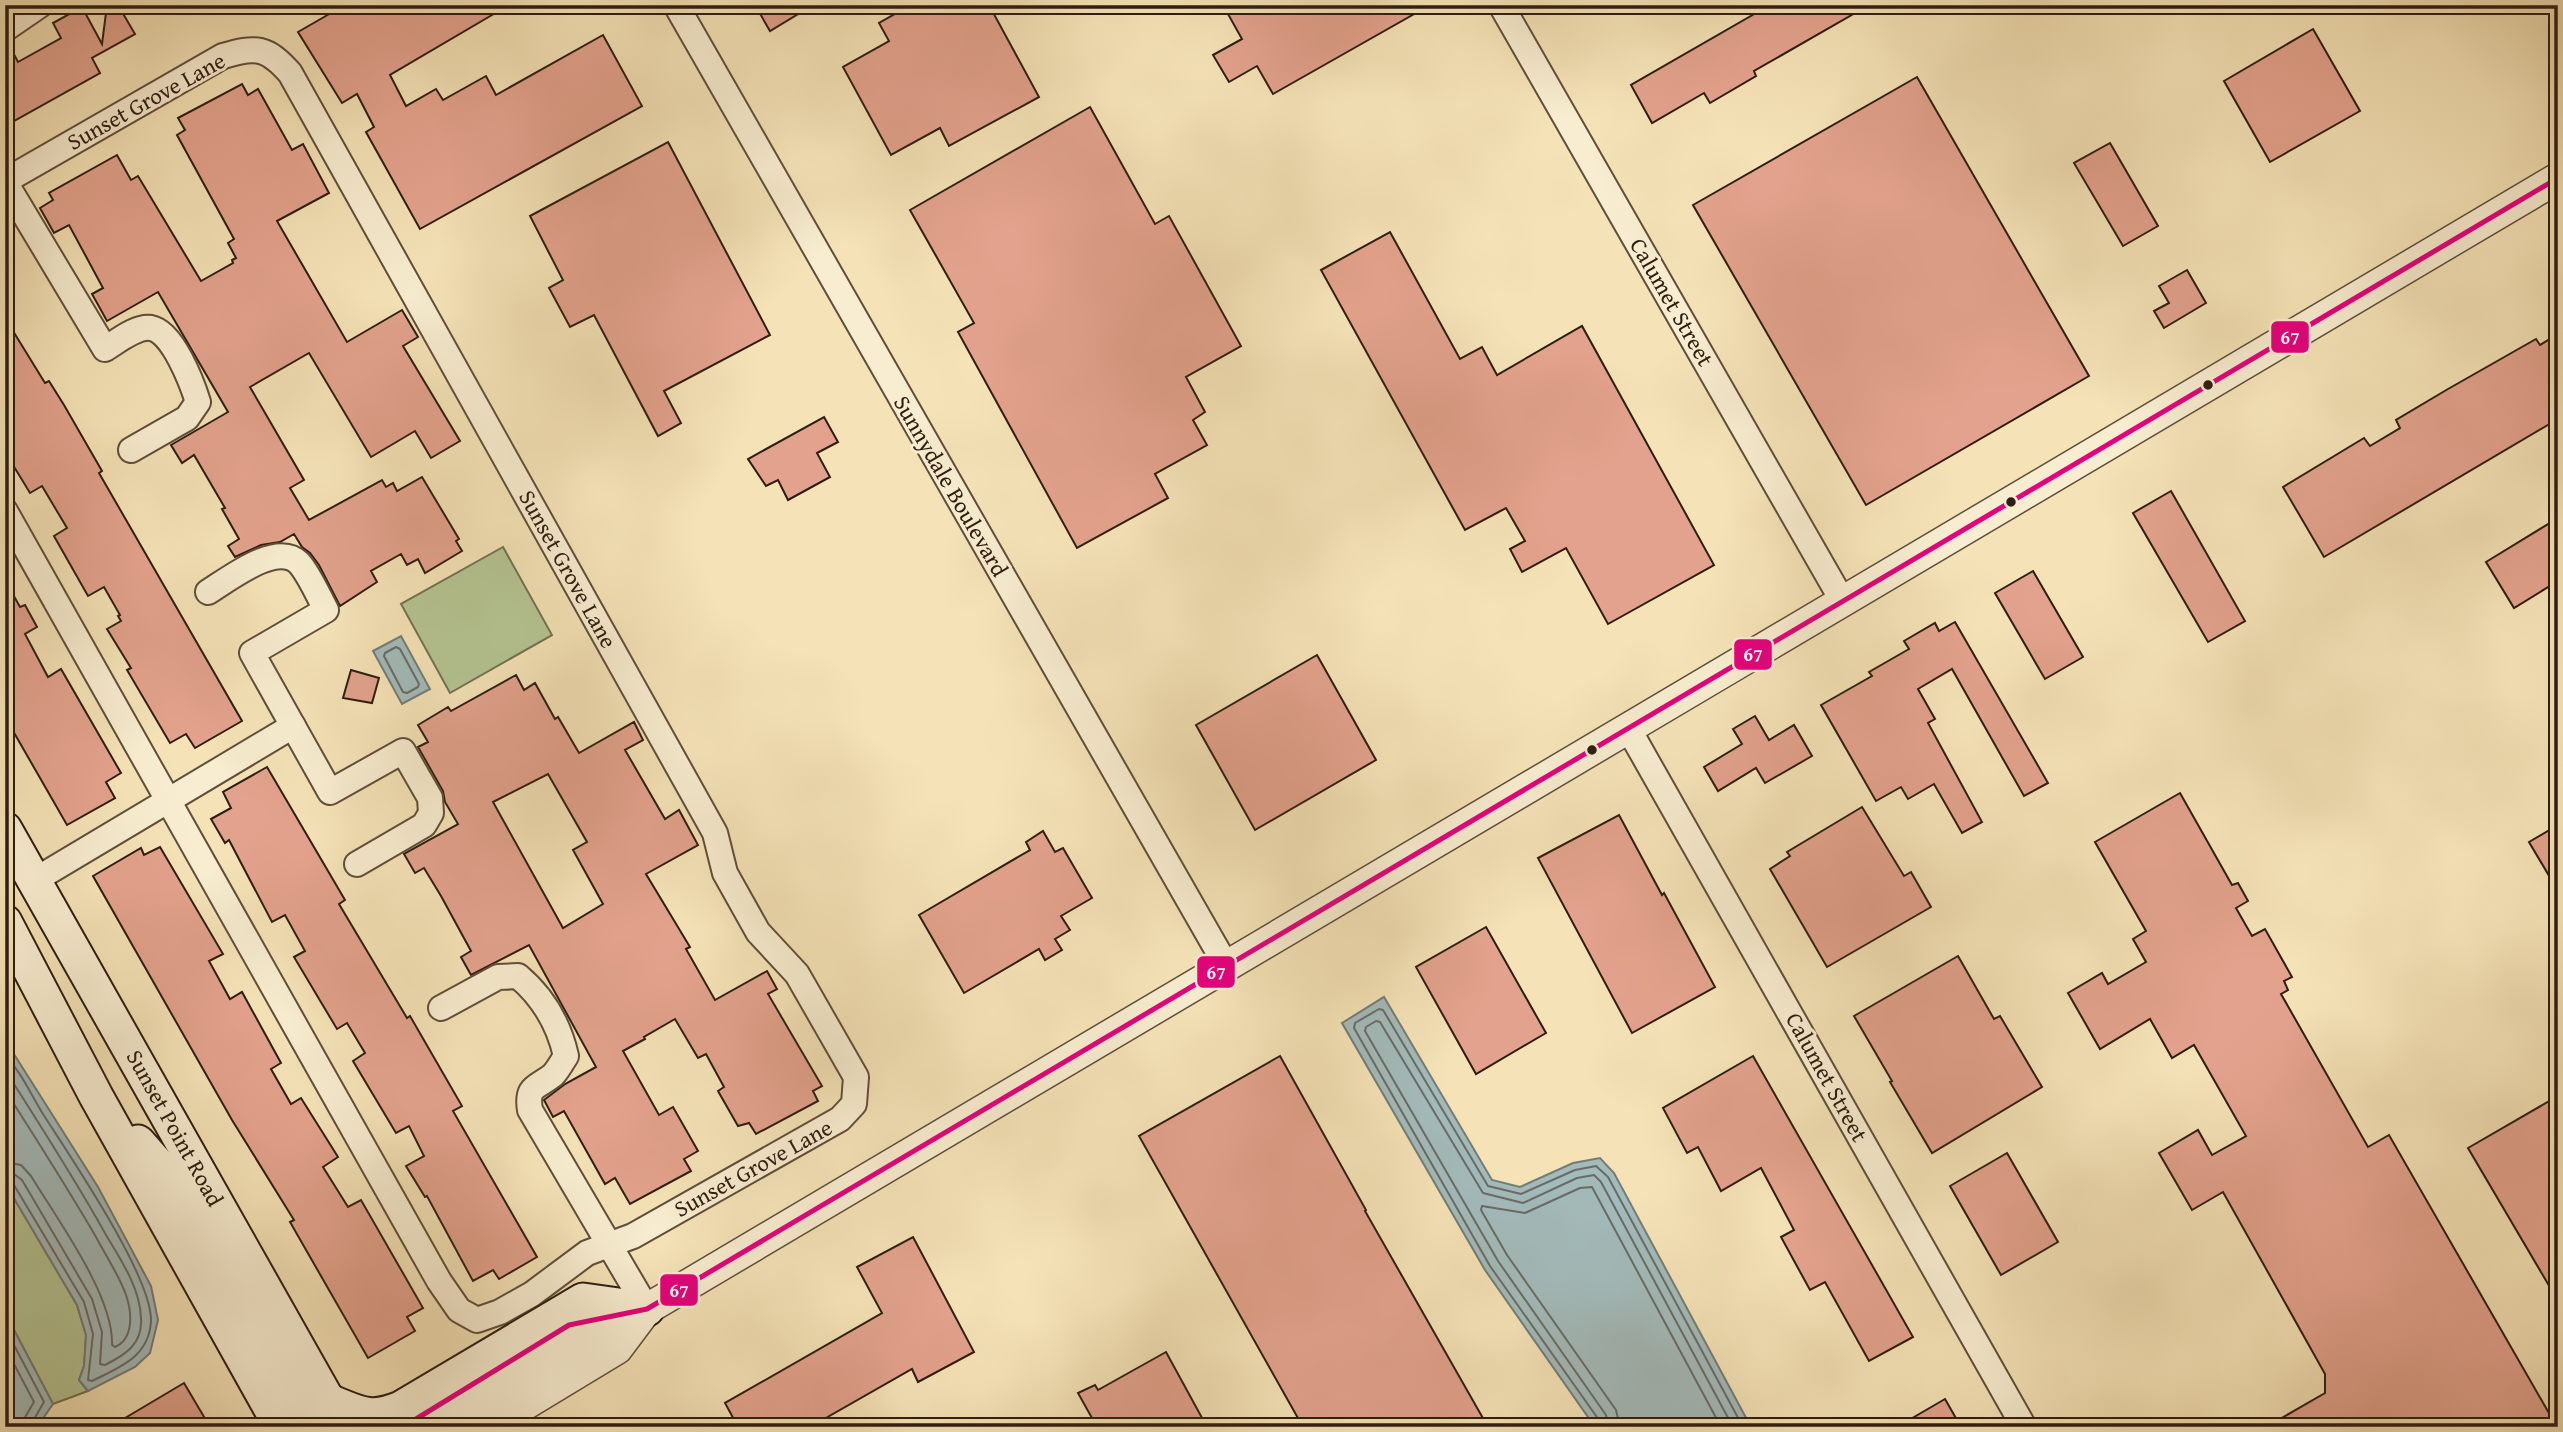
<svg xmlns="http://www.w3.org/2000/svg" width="2563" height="1432" font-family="'Gentium Book Plus',serif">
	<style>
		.green { fill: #b5c593; stroke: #727152; stroke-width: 2 }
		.water { fill: #a3bbbb; stroke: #747c77; stroke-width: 2 }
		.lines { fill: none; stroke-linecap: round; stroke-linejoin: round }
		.shore { stroke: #686c66; stroke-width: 2 }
		.building { fill: #e3a28d; stroke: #2e1d11; stroke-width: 2; fill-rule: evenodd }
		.minor-casing { stroke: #604e3a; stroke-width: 28 }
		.tertiary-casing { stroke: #604e3a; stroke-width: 33 }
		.secondary-casing { stroke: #2e1d11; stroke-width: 37 }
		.minor { stroke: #f8edd0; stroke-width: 24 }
		.tertiary { stroke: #f8edd0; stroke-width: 30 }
		.secondary { stroke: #f8edd0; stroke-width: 33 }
		.bus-1-casing { stroke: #f8edd0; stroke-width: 10 }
		.bus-1 { stroke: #e5007d; stroke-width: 5 }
		.bus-dot { fill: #2e1d11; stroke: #f8edd0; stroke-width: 2.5 }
		.labels { text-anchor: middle; stroke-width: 6; stroke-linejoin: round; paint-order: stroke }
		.street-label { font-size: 23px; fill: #2e1d11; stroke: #f8edd0 }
		.line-badge { stroke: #f8edd0; stroke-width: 2.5 }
		.badge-label { font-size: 19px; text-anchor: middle; font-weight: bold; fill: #fff }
	</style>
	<rect width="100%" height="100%" fill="#f5e3b7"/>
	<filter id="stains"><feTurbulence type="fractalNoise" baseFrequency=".00286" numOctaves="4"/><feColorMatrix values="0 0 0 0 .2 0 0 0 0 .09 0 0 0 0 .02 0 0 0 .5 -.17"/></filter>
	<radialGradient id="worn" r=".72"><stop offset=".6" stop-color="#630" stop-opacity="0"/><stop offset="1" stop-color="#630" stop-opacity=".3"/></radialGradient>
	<g class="green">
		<polygon points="503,547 552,635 450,693 401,604"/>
		<polygon points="5,1183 77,1305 86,1335 84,1366 79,1380 88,1391 53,1404 5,1313"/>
	</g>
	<g class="water">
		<polygon points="401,636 430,689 402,704 373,651"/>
		<polygon points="1384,997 1492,1180 1520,1187 1573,1163 1600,1158 1614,1173 1751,1427 1595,1427 1485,1270 1342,1023"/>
		<polygon points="5,1048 12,1051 98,1187 151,1286 158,1320 150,1353 135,1367 88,1391 79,1380 84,1366 86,1335 77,1305 5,1183"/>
		<polygon points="5,1313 53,1404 37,1427 5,1427"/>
	</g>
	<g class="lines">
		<g class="shore">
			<polygon points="396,647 400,649 419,684 418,687 407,693 403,692 384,656 385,653"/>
			<path d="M5 1056C21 1071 31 1095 43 1114 69 1155 152 1276 151 1321 149 1357 120 1367 92 1381L88 1380 93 1334 84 1302 14 1185 5 1181"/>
			<path d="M5 1070C40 1125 75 1179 106 1235 121 1260 140 1288 141 1318 143 1344 125 1355 105 1365L100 1364 102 1332 92 1299 22 1180 14 1174 5 1172"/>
			<path d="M5 1090C36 1139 67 1187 96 1237 106 1256 119 1275 126 1295 132 1312 134 1339 115 1347L112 1345C114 1296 57 1219 31 1176L21 1165 5 1162"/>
			<polyline points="5,1328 44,1402 33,1421 32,1427"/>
			<polyline points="5,1347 34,1402 24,1419 23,1427"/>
			<polyline points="1601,1427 1599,1420 1490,1266 1354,1028 1355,1023 1379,1009 1383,1010 1488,1186 1521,1194 1575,1170 1596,1166 1608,1177 1743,1427"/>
			<polyline points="1609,1427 1606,1415 1498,1261 1365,1031 1366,1027 1376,1021 1380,1022 1483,1193 1523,1203 1577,1178 1594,1175 1601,1182 1733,1427"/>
			<polyline points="1620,1427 1616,1410 1507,1255 1481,1210 1482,1206 1525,1213 1580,1188 1592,1187 1721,1427"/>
		</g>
	</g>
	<g class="building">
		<polygon points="107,5 118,5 135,34 92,58 100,73 5,126 5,44 8,43 18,62 61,38 53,23 82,7 102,44"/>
		<polygon points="345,5 352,5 357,12 369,5 509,5 390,75 406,106 436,89 443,100 486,76 496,95 603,35 642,106 420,229 366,132 374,127 357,94 342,103 298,32"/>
		<polygon points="755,5 813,5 770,31"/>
		<polygon points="911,5 989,5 1039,97 949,146 940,128 891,155 843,67 889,41 879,23"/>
		<polygon points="1223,5 1430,5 1273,94 1257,66 1229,82 1213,55 1242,39"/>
		<polygon points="1770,5 1869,5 1754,71 1756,76 1710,103 1704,93 1652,123 1631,85"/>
		<polygon points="2313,29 2360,111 2270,162 2224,81"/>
		<polygon points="1917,77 2089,376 1866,505 1693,205"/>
		<polygon points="242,84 248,95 258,89 292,150 303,144 329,193 277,221 347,342 402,310 418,337 403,346 460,441 431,458 415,431 371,457 309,353 250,387 304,480 290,488 309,520 382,480 386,487 393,483 397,491 422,477 459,539 456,541 462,551 425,573 418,559 407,565 401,554 371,571 377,582 340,606 319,565 310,553 302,547 294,534 280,542 261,545 235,557 228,546 239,539 222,509 225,508 194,455 182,463 171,445 228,412 158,292 107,321 92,294 103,288 69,225 54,233 40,208 53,200 49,193 117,155 131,180 138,176 201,281 233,263 232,260 236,258 228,243 234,239 177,135 185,130 178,118"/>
		<polygon points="1090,107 1155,224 1169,216 1241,346 1186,377 1205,412 1193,420 1207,445 1155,474 1168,498 1077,548 958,332 974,323 910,210"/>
		<polygon points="668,142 770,335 664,391 681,423 658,436 594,315 570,327 549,288 563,280 530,216"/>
		<polygon points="2110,143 2158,226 2123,246 2074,163"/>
		<polygon points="1390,232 1460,359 1482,347 1497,375 1582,326 1714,565 1608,624 1566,548 1522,572 1510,549 1525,541 1506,508 1465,530 1321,270"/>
		<polygon points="2187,270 2206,303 2164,328 2154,311 2169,303 2159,286"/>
		<polygon points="5,318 45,383 49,381 64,405 102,471 99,473 242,721 195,748 186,734 170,743 127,670 131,668 107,629 121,621 118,616 120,615 104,587 88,596 54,536 67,528 42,486 30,493 5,452"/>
		<polygon points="2558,334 2558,419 2324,557 2283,487 2364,438 2370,446 2400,428 2396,420 2448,389 2536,339 2540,345"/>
		<polygon points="824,417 838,442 817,453 830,477 788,500 778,480 766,486 748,459"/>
		<polygon points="2171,491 2245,621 2208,642 2133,513"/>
		<polygon points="2558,518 2558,581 2514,608 2486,562"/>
		<polygon points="2033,571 2083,657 2045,679 1995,593"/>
		<polygon points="5,580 20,607 25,605 37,627 25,634 48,677 61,669 121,773 106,782 115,798 67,825 5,717"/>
		<polygon points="1955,622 2048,783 2024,796 1952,669 1918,689 1935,719 1928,723 1982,822 1962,833 1934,784 1908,799 1901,787 1876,801 1821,705 1872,676 1869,672 1909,649 1904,641 1935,623 1939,631"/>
		<polygon points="1317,655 1376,760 1255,830 1196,725"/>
		<polygon points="351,670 379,678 372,703 343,698"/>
		<path d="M516 675 524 690 535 683 555 719 558 717 579 753 634 722 643 740 625 750 665 819 679 810 698 845 646 874 690 947 686 949 715 1000 767 971 777 989 768 994 822 1086 813 1091 818 1101 756 1134 749 1123 738 1126 718 1091 724 1087 706 1054 698 1058 675 1019 644 1037 645 1039 623 1051 659 1115 673 1107 698 1151 684 1159 691 1171 630 1204 615 1178 605 1184 564 1111 553 1117 544 1100 565 1084 596 1067 529 945 471 975 461 957 471 951 441 896 424 868 415 873 404 854 458 824 445 802 443 791 418 747 428 742 418 725 448 707 451 711ZM548 774 587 842 573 850 603 904 563 928 493 802Z"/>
		<polygon points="1755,716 1769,740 1794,725 1812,756 1765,783 1756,768 1718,791 1704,767 1742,744 1733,729"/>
		<polygon points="267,767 345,900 339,904 407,1018 410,1016 462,1106 453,1111 537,1257 499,1279 493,1270 473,1281 427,1196 425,1197 406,1166 424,1156 409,1126 396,1133 353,1061 365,1053 347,1023 337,1029 294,957 305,951 285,915 272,922 229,840 225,843 211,819 231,808 223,792"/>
		<polygon points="2180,793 2232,885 2238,883 2248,901 2236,908 2252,936 2265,929 2292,977 2284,981 2288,990 2281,994 2368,1147 2389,1135 2557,1427 2266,1427 2325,1393 2325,1374 2223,1192 2192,1210 2159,1153 2198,1130 2212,1155 2246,1136 2194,1045 2172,1058 2150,1019 2100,1049 2068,993 2102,973 2108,984 2146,962 2133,939 2146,931 2095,842"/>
		<polygon points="1862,807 1904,876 1911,872 1931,907 1827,967 1770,869 1790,856 1787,852"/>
		<polygon points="1619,815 1662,895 1664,893 1715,987 1632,1033 1538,858"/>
		<polygon points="2558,825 2558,891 2529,842"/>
		<polygon points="1043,831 1055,852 1063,848 1092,898 1061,916 1070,930 1055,939 1062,950 1045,960 1039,949 964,993 919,915 1030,850 1026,842"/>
		<polygon points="160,847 223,954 209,961 230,999 242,992 281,1063 271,1069 291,1104 301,1098 338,1157 323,1167 348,1207 361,1200 423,1308 407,1317 415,1331 368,1358 290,1222 294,1220 232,1120 93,876 141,848 144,855"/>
		<polygon points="1486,927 1546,1033 1476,1074 1416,967"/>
		<polygon points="1958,956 1994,1019 2000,1016 2042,1087 1932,1153 1890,1082 1892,1081 1854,1016"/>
		<polygon points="1280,1056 1366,1210 1365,1211 1488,1427 1303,1427 1139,1136"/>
		<polygon points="1753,1056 1913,1337 1869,1361 1825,1282 1810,1290 1781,1237 1794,1230 1761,1168 1721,1191 1698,1147 1687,1153 1663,1108"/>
		<polygon points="2558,1096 2558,1301 2468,1148"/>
		<polygon points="2007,1153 2058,1242 2001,1275 1950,1186"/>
		<polygon points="913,1237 974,1352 918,1382 912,1369 810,1427 738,1427 725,1403 882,1313 857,1267"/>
		<polygon points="1166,1352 1207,1427 1097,1427 1078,1393 1095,1385 1098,1390"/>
		<polygon points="184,1383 210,1427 110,1427"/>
		<polygon points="1945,1399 1961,1427 1897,1427"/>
	</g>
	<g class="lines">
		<g class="minor-casing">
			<g id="minor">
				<polyline points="676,5 1227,967"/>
				<polyline points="1501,5 1842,600"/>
				<polyline points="5,29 40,5"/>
				<path d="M5 181 223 56C256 46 267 47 290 73L715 833 725 873 758 932 797 974 856 1077 854 1104 840 1119 633 1236 587 1253 532 1294 500 1312 477 1320 459 1310 439 1281 5 511"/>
				<path d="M5 182 105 349C118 341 136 326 151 328 173 332 192 383 198 402L187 418 131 450"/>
				<path d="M208 592C229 579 277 541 299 563 309 574 319 597 326 610L252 653 330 792 403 751 430 798 431 813 424 825 357 864"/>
				<polyline points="1628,728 2024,1427"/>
				<polyline points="35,880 293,726"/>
				<path d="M441 1008 498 977 518 976C543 997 559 1025 566 1056 562 1062 558 1070 553 1075 537 1088 526 1085 530 1110L647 1309"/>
			</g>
		</g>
		<g class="tertiary-casing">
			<g id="tertiary">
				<polyline points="541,1342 569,1325 647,1309 2558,178"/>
				<polyline points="403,1427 475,1383"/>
				<polyline points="488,1427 617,1349 647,1309"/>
			</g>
		</g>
		<g class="secondary-casing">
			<g id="secondary">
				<polyline points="5,829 343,1427"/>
				<polyline points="5,922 96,1096 281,1427"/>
				<polyline points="138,1142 167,1175 308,1427"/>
				<path d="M329 1401C360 1413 368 1421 401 1408L583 1300 647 1309"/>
				<polyline points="440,1427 601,1330 647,1309"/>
			</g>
		</g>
		<use href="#minor" class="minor"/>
		<use href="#tertiary" class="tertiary"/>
		<use href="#secondary" class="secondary"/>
		<g class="bus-1-casing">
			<polyline id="bus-1" points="403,1427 569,1325 647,1309 2558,178"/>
		</g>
		<use href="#bus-1" class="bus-1"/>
	</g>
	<g class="bus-dot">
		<circle cx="2208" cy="385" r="6"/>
		<circle cx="2011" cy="502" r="6"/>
		<circle cx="1592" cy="750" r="6"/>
	</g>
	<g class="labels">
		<g class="street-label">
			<text transform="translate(146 101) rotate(-29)" y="8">Sunset Grove Lane</text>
			<text transform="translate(1672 302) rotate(60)" y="8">Calumet Street</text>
			<text transform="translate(951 486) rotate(60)" y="8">Sunnydale Boulevard</text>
			<text transform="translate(568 569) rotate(61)" y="8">Sunset Grove Lane</text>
			<text transform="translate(1827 1077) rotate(61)" y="8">Calumet Street</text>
			<text transform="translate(175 1128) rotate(61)" y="8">Sunset Point Road</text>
			<text transform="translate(753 1168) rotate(-29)" y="8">Sunset Grove Lane</text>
		</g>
	</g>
	<g class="line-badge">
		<rect x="2270" y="320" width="40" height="34" rx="7" fill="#e5007d"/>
		<rect x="1733" y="638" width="40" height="33" rx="7" fill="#e5007d"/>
		<rect x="1196" y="955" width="40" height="34" rx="7" fill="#e5007d"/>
		<rect x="659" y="1273" width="40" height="34" rx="7" fill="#e5007d"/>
	</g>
	<g class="badge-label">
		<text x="2290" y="344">67</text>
		<text x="1753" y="661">67</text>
		<text x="1216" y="979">67</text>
		<text x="679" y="1297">67</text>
	</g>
	<rect width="2563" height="1432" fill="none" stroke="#f5e3b7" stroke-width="28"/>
	<rect x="7" y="7" width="2549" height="1418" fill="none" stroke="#2e1d11" stroke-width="3.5"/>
	<rect x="14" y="14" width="2535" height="1404" fill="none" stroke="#2e1d11" stroke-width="2"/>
	<rect width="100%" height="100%" filter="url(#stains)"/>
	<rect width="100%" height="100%" fill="url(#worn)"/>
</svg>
